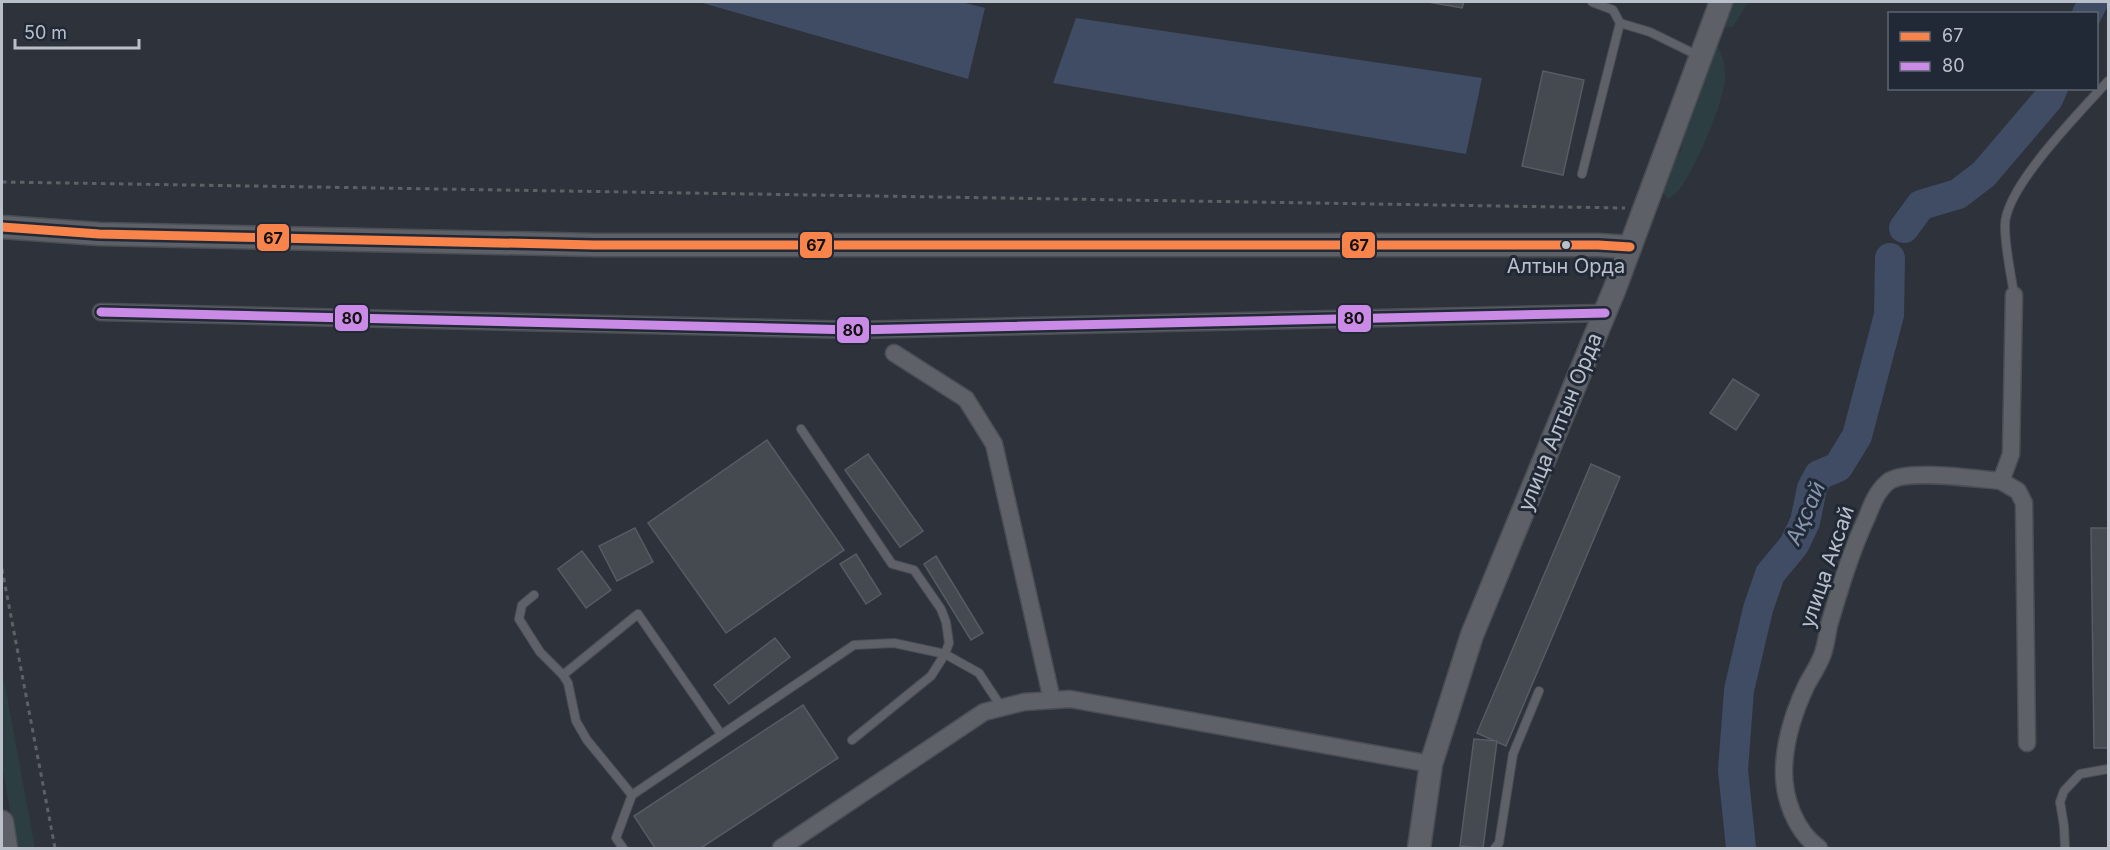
<svg xmlns="http://www.w3.org/2000/svg" width="2110" height="850" font-family="Inter,sans-serif">
	<style>
		.green { fill: #2c3e41 }
		.water { fill: #3f4c64 }
		.lines { fill: none; stroke-linecap: round; stroke-linejoin: round }
		.river { stroke: #3f4c64; stroke-width: 30 }
		.building { fill: #454950; stroke: #575b62; stroke-width: 1.5 }
		.lane-casing { stroke: #4a4e54; stroke-width: 10 }
		.street-casing { stroke: #4a4e54; stroke-width: 19 }
		.secondary-casing { stroke: #4a4e54; stroke-width: 25 }
		.path { stroke: #5c6166; stroke-width: 3; stroke-dasharray: 4.5 4.5; stroke-linecap: butt }
		.lane { stroke: #5e6268; stroke-width: 8 }
		.street { stroke: #5e6268; stroke-width: 16 }
		.secondary { stroke: #5d6067; stroke-width: 22 }
		.bus-1-casing { stroke: #222936; stroke-width: 14 }
		.bus-2-casing { stroke: #222936; stroke-width: 14 }
		.bus-1 { stroke: #f8844c; stroke-width: 9 }
		.bus-2 { stroke: #ca8be6; stroke-width: 9 }
		.bus-dot { fill: #bac0ca; stroke: #222936; stroke-width: 2 }
		.labels { text-anchor: middle; stroke-width: 6; stroke-linejoin: round; paint-order: stroke }
		.bus-label { font-size: 20px; fill: #bac0ca; stroke: #222936 }
		.street-label { font-size: 21px; fill: #bac0ca; stroke: #222936 }
		.water-label { font-size: 22px; font-style: italic; fill: #8595af; stroke: #222936 }
		.line-badge { stroke: #222936; stroke-width: 2 }
		.pale-badge-label { font-size: 16px; text-anchor: middle; font-weight: bold; fill: #111 }
	</style>
	<rect width="100%" height="100%" fill="#2e333b"/>
	<g class="green">
		<polygon points="1727,2 1748,2 1733,27 1723,27"/>
		<path d="M1714 43C1723 52 1725 64 1725 77 1725 101 1694 171 1679 190 1676 194 1671 196 1668 199L1660 189 1669 161 1681 151 1683 131Z"/>
		<polygon points="2,670 35,848 17,848 2,764"/>
	</g>
	<g class="water">
		<polygon points="699,2 961,2 985,8 968,79"/>
		<polygon points="1076,18 1482,78 1466,154 1053,83"/>
	</g>
	<g class="lines">
		<g class="river">
			<polyline points="2087,14 2093,2"/>
			<polyline points="1904,228 1921,205 1958,194 1984,174 2048,99 2053,88"/>
			<polyline points="1741,848 1733,770 1739,690 1758,609 1770,574 1794,545 1805,522 1812,488 1819,475 1838,467 1857,436 1889,315 1890,258"/>
		</g>
	</g>
	<g class="building">
		<polygon points="1428,2 1464,2 1462,8"/>
		<polygon points="1543,71 1584,80 1563,175 1522,166"/>
		<polygon points="1733,379 1759,395 1736,430 1710,413"/>
		<polygon points="767,440 844,550 726,633 648,523"/>
		<polygon points="868,454 923,531 900,547 845,470"/>
		<polygon points="1591,464 1620,477 1506,746 1477,733"/>
		<polygon points="635,528 653,562 617,581 599,546"/>
		<polygon points="2091,528 2108,528 2108,748 2094,748"/>
		<polygon points="582,551 611,590 586,608 558,569"/>
		<polygon points="856,554 881,594 866,604 840,564"/>
		<polygon points="936,556 983,633 971,640 924,564"/>
		<polygon points="775,638 790,657 729,704 714,685"/>
		<polygon points="803,705 838,758 701,848 655,848 634,816"/>
		<polygon points="1474,739 1497,741 1483,848 1460,846"/>
	</g>
	<g class="lines">
		<g class="lane-casing">
			<g id="lane">
				<polyline points="1620,23 1650,32 1699,56"/>
				<polyline points="1582,174 1620,23 1613,10 1592,2"/>
				<path d="M2014 295C2011 273 2005 249 2005 226 2004 188 2082 110 2108 81"/>
				<polyline points="801,429 892,564 914,570 941,609 946,622 949,643 945,654 931,676 852,740"/>
				<polyline points="534,595 522,605 519,619 540,652 563,675 568,683 576,721 587,740 632,795 854,645 894,643 945,654 979,673 1002,708"/>
				<polyline points="563,675 638,614 721,734"/>
				<polyline points="623,848 616,838 632,795"/>
				<polyline points="1495,848 1499,843 1513,754 1539,691"/>
				<polyline points="2065,848 2064,826 2060,802 2064,791 2080,774 2108,769"/>
			</g>
		</g>
		<g class="street-casing">
			<g id="street">
				<polyline points="101,312 855,330 1605,313"/>
				<polyline points="894,353 966,399 994,444 1052,700"/>
				<polyline points="2001,481 2018,491 2024,503 2027,743"/>
				<polyline points="781,848 984,712 1024,702 1070,699 1431,764"/>
				<path d="M1819 848C1795 831 1783 797 1784 768 1785 740 1795 709 1807 684 1812 675 1818 666 1822 656 1826 646 1827 635 1829 625 1840 588 1851 551 1867 517 1872 504 1877 491 1888 482 1905 468 1977 479 2001 481L2011 454 2014 295"/>
			</g>
		</g>
		<g class="secondary-casing">
			<g id="secondary">
				<polyline points="2,227 99,234 594,245 1598,245 1630,247"/>
				<polyline points="2,822 6,848"/>
				<polyline points="1419,848 1431,764 1472,635 1615,288 1721,2"/>
			</g>
		</g>
		<g class="path">
			<polyline points="2,182 1625,208"/>
			<polyline points="2,569 55,848"/>
		</g>
		<use href="#lane" class="lane"/>
		<use href="#street" class="street"/>
		<use href="#secondary" class="secondary"/>
		<g class="bus-1-casing">
			<polyline id="bus-1" points="2,227 99,234 594,245 1598,245 1630,247"/>
		</g>
		<g class="bus-2-casing">
			<polyline id="bus-2" points="101,312 855,330 1605,313"/>
		</g>
		<use href="#bus-1" class="bus-1"/>
		<use href="#bus-2" class="bus-2"/>
	</g>
	<circle class="bus-dot" cx="1566" cy="245" r="5"/>
	<g class="labels">
		<g class="bus-label">
			<text x="1566" y="273">Алтын Орда</text>
		</g>
		<g class="street-label">
			<text transform="translate(1560 422) rotate(-68)" y="7">улица Алтын Орда</text>
			<text transform="translate(1827 567) rotate(-71)" y="7">улица Аксай</text>
		</g>
		<g class="water-label">
			<text transform="translate(1805 513) rotate(-66)" y="8">Ақсай</text>
		</g>
	</g>
	<g class="line-badge">
		<rect x="256" y="223" width="34" height="29" rx="6" fill="#f8844c"/>
		<rect x="799" y="231" width="34" height="28" rx="6" fill="#f8844c"/>
		<rect x="1341" y="231" width="35" height="28" rx="6" fill="#f8844c"/>
		<rect x="334" y="304" width="35" height="28" rx="6" fill="#ca8be6"/>
		<rect x="1337" y="304" width="35" height="29" rx="6" fill="#ca8be6"/>
		<rect x="836" y="316" width="34" height="28" rx="6" fill="#ca8be6"/>
	</g>
	<g class="pale-badge-label">
		<text x="273" y="244">67</text>
		<text x="816" y="251">67</text>
		<text x="1359" y="251">67</text>
		<text x="352" y="324">80</text>
		<text x="1354" y="324">80</text>
		<text x="853" y="336">80</text>
	</g>
	<rect width="2110" height="850" fill="none" stroke="#bac0ca" stroke-width="6"/>
	<rect x="1888" y="12" width="210" height="78" fill="#222936" stroke="#5f6571" stroke-width="1.5"/>
	<rect x="1900" y="32" width="30" height="9" fill="#f8844c" stroke="#5f6571" stroke-width="1.5"/>
	<text x="1942" y="42" font-size="18" fill="#bac0ca">67</text>
	<rect x="1900" y="62" width="30" height="9" fill="#ca8be6" stroke="#5f6571" stroke-width="1.5"/>
	<text x="1942" y="72" font-size="18" fill="#bac0ca">80</text>
	<path d="M15 39v9h124v-9" fill="none" stroke="#bac0ca" stroke-width="3"/>
	<text x="24" y="39" font-size="18" fill="#bac0ca" stroke="#222936" stroke-width="4.5" paint-order="stroke">50 m</text>
</svg>
